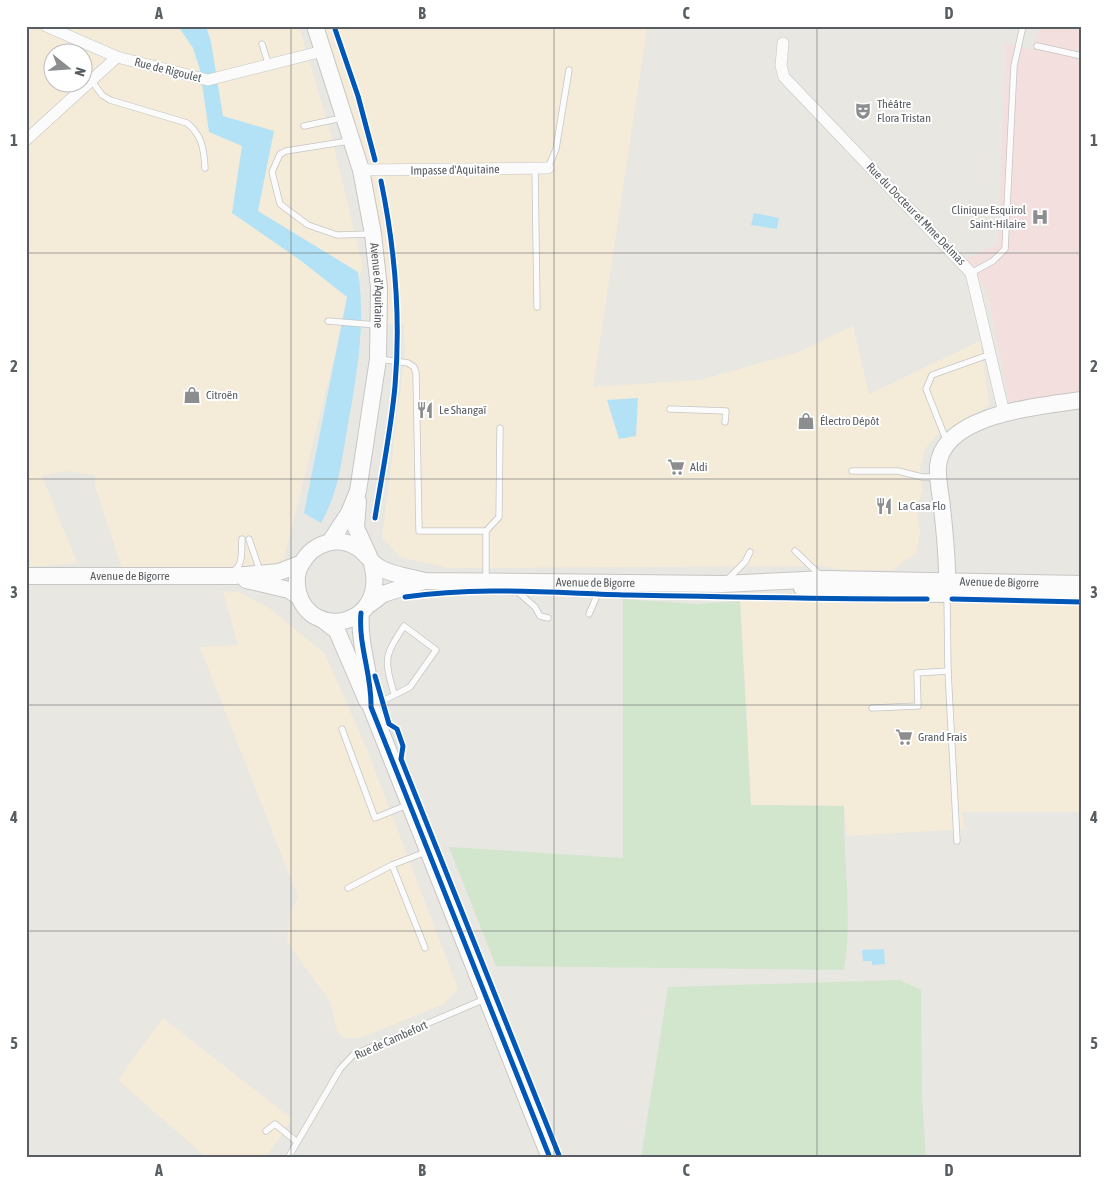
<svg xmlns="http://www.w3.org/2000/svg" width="1108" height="1184" font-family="'Asap Condensed',sans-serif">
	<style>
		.commercial { fill: #f5ebd9; fill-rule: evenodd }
		.medical { fill: #f3dfde }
		.green { fill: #d2e5cd }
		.water { fill: #b3e2f6 }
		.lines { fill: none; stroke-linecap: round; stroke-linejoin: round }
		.lane-casing { stroke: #c5c6c5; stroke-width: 7 }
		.street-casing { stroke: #c5c6c5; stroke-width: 12 }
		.secondary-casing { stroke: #c6c6c6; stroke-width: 18 }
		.lane { stroke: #fcfbfb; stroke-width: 5.5 }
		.street { stroke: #fcfbfb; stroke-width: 11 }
		.secondary { stroke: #fcfbfb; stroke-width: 16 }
		.cycleway-casing { stroke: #fff; stroke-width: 8 }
		.cycleway { stroke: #0057b8; stroke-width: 5 }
		.grid { fill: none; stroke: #585d61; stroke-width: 1; stroke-opacity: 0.55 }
		.labels { text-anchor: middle; stroke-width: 4; stroke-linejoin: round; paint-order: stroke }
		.street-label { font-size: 12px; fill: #585d61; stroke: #fff }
		.poi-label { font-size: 12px; fill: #585d61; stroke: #fff; text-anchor: start }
		.neatline { fill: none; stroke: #585d61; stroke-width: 2 }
		.grid-label { font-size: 16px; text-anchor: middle; font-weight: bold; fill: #585d61 }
	</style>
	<rect width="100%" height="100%" fill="#e9e7e2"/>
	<g class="commercial">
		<path d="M26 26H299L331 135 363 267 343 322 282 567 122 568 95 486V475L64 471 42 476 77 563 26 567ZM52 52H82V82H52Z"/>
		<polygon points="363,26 647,28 593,387 700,380 796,353 853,326 869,394 980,341 989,402 987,407 936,436 925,449 920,468 922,488 917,512 920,533 916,553 911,557 892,570 844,570 820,566 449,568 400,557 382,537 405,354 404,323 379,325 373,234 317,31"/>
		<polygon points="223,591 239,592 269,608 325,654 368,752 458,989 444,1004 360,1038 344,1038 337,1031 330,1001 287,942 290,913 298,897 200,647 238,645"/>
		<polygon points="740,601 1082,605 1082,812 962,812 965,829 847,836 844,806 751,805 747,779 748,734"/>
		<polygon points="163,1018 292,1119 265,1158 207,1158 118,1080"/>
	</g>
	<polygon class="medical" points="1040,26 1082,26 1082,392 1010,405 987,290 971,273 967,258 998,244 1006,44 1033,50"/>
	<g class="green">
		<path d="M623 599 697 604 740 601 751 805 844 806C843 860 853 916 844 970L496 966 449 847 623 858Z"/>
		<polygon points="900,980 921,990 922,1097 926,1158 641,1158 668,987"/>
	</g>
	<g class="water">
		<path d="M178 26H206L211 42 223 116 274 131 258 211 358 272C366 323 357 374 348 424 342 458 339 492 321 523L304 513 347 297 300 260 232 213 242 146 209 132 200 70 193 48Z"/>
		<polygon points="754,213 779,218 777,229 751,225"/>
		<polygon points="638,398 636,436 619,439 607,400"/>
		<polygon points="884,949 885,964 872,965 872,961 863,961 862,950"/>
	</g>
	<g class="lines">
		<g class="lane-casing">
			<g id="lane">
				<polyline points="262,44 269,66"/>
				<polyline points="1037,46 1082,56"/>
				<path d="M91 80 102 95 110 100 187 123C202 135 204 149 205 168"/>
				<polyline points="304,126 342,118"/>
				<polyline points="349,141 286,151 280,154 272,172 280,204 308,225 337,235 371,234"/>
				<polyline points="535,168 537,307"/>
				<polyline points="548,168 556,149 569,70"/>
				<polyline points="971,273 993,261 1005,249 1014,66 1023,26"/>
				<polyline points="328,321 377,325"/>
				<polyline points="379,359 408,363 414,367 416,373 419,531 486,531"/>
				<polyline points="670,409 726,411 725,422"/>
				<polyline points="947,442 926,389 932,375 991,354"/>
				<polyline points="852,471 898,471 922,477 937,477"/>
				<polyline points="249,539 260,571"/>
				<polyline points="795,551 820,575"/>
				<path d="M233 571C244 566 241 549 242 539"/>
				<polyline points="728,579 745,562 750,552"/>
				<polyline points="486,581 486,531 499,517 500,428"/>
				<polyline points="511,586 535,607 540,616 548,618"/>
				<polyline points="947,596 948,671 957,841"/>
				<polyline points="589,614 602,584"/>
				<path d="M373 706 410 687 436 650 404 626C384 657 384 658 394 694"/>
				<polyline points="872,708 918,706 917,673 948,671"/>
				<polyline points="342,729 375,818 407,805"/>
				<polyline points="348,888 392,865"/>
				<polyline points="425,948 392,865 426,852"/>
				<polyline points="266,1131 275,1124 297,1142"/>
				<polyline points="288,1158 340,1069 353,1055 485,999"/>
			</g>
		</g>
		<g class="street-casing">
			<g id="street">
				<polyline points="46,26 117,57 208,80 323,51"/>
				<polyline points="783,43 781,66 784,77 971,273 1004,413"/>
				<polyline points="26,140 117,57"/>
				<polyline points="361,170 548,168"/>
			</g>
		</g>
		<g class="secondary-casing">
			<g id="secondary">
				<path id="s1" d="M315 26 361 170 373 234 379 288 378 359 358 491 349 513 330 542"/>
				<polyline points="358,501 356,528 369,556"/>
				<path id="s2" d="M372 563C389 628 310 641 298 592 296 582 296 571 302 563 313 543 338 535 358 548 367 554 371 563 380 568 393 575 410 577 424 581L723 584 826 579 1082 584"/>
				<path id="s3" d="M26 576H234L279 572 300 564"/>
				<polyline points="246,580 289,590 299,597"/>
				<polyline points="802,588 839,593 1082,595"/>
				<path d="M947 589C948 561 945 535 942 508 941 495 937 480 938 466 943 413 1042 406 1082 400"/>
				<polyline points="370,604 383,594 424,581"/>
				<path d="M361 613C358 645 372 675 371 707L550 1158"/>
				<polyline points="323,620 337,631 367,701"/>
			</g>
		</g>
		<use href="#lane" class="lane"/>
		<use href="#street" class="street"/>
		<use href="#secondary" class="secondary"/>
		<g class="cycleway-casing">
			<g id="cycleway">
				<polyline points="334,26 358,96 375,160"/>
				<path d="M375 518C382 474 391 430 395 386 401 317 395 249 381 181"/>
				<path d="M405 597C480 586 553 593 628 595 728 597 828 599 927 599"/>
				<polyline points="952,599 1082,602"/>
				<path d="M361 613C358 645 372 675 371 707L550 1158"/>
				<polyline points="375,676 389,724 397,729 403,746 401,759 560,1158"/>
			</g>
		</g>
		<use href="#cycleway" class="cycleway"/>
	</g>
	<path class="grid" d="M291 26V1158M554 26V1158M817 26V1158M26 253H1082M26 479H1082M26 705H1082M26 931H1082"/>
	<defs>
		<g id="theatre-bare" transform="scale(1.35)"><path d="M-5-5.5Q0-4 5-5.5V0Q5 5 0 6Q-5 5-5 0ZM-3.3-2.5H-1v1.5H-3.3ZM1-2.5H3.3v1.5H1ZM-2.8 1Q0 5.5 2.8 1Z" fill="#8b8d8e" stroke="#fff" stroke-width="2.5" paint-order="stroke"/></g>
		<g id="hospital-bare" transform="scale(1.35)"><path d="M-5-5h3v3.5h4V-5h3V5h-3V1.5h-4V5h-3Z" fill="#8b8d8e" stroke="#fff" stroke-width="2.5" paint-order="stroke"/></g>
		<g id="shop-bare" transform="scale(1.35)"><path d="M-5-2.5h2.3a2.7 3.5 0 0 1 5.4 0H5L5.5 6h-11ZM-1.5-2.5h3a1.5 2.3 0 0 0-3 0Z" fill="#8b8d8e" stroke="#fff" stroke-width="2.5" paint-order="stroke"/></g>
		<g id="restaurant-bare" transform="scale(1.35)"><path d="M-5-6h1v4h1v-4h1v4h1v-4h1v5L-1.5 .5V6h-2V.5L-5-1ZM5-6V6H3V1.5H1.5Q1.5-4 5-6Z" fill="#8b8d8e" stroke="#fff" stroke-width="2.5" paint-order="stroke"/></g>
		<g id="supermarket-bare" transform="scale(1.35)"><path d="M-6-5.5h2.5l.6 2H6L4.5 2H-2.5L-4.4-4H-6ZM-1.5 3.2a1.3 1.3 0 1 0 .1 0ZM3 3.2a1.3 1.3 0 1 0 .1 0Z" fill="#8b8d8e" stroke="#fff" stroke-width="2.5" paint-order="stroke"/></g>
	</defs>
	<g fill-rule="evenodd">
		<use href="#theatre-bare" x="863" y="111"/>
		<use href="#hospital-bare" x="1040" y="217"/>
		<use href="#shop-bare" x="192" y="395"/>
		<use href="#restaurant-bare" x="425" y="410"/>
		<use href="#shop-bare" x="806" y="421"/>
		<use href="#supermarket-bare" x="676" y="467"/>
		<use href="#restaurant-bare" x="884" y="506"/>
		<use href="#supermarket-bare" x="904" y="737"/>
	</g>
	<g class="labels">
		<g class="street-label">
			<text transform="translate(168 70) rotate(14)" y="4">Rue de Rigoulet</text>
			<text transform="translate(455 170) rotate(-1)" y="4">Impasse d'Aquitaine</text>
			<text transform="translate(916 214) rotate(46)" y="4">Rue du Docteur et Mme Delmas</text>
			<text dy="4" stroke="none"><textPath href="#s1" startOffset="268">Avenue d'Aquitaine</textPath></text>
			<text dy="4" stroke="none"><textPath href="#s3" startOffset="104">Avenue de Bigorre</textPath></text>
			<text dy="4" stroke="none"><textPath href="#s2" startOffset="475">Avenue de Bigorre</textPath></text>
			<text dy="4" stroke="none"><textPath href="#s2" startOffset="879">Avenue de Bigorre</textPath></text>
			<text transform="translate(391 1040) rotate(-24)" y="4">Rue de Cambefort</text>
		</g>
		<g class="poi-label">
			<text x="877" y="108">Théâtre<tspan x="877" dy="14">Flora Tristan</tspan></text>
			<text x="1026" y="214" text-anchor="end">Clinique Esquirol<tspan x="1026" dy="14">Saint-Hilaire</tspan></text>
			<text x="206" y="399">Citroën</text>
			<text x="439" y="414">Le Shangaï</text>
			<text x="820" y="425">Électro Dépôt</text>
			<text x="690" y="471">Aldi</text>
			<text x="898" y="510">La Casa Flo</text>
			<text x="918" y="741">Grand Frais</text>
		</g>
	</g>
	<rect width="1108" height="1184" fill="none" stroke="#ffffff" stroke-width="55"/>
	<g transform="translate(68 68) rotate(107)"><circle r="24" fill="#ffffff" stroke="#bcbec0"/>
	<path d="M0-4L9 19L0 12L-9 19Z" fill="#8b8d8e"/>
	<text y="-8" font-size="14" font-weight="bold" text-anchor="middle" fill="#585d61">N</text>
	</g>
	<rect x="28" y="28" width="1052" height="1128" class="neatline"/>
	<g class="grid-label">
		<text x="159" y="19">A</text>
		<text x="422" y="19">B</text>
		<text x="686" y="19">C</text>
		<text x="949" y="19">D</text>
		<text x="14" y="146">1</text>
		<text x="1094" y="146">1</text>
		<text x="14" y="372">2</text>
		<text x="1094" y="372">2</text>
		<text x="14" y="598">3</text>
		<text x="1094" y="598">3</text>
		<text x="14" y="823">4</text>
		<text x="1094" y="823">4</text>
		<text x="14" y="1049">5</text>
		<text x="1094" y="1049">5</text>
		<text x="159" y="1176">A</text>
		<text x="422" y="1176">B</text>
		<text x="686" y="1176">C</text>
		<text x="949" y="1176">D</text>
	</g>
</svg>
